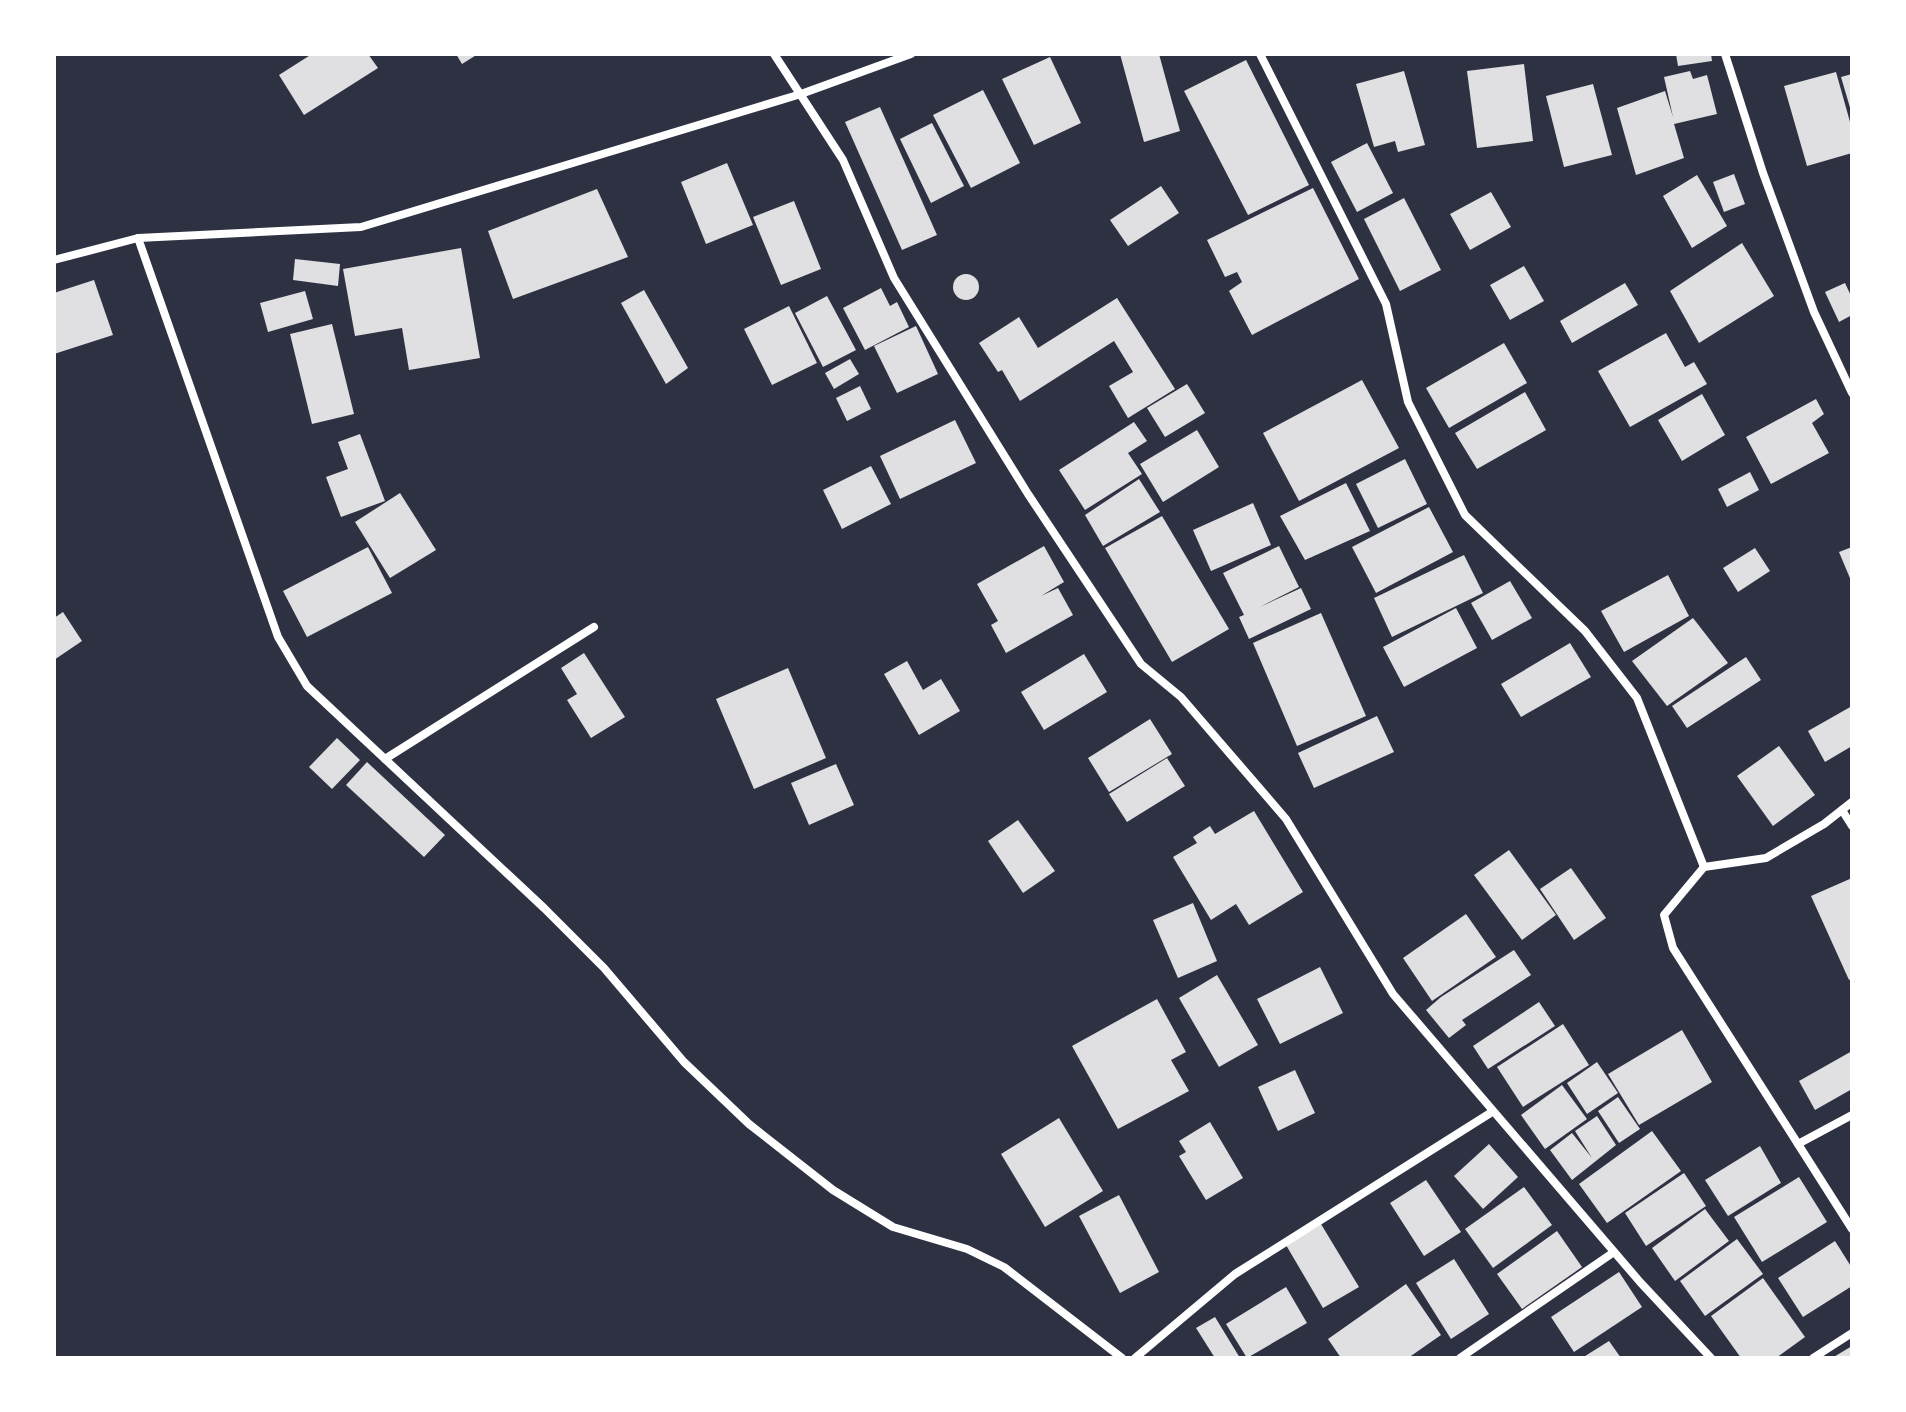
<svg xmlns="http://www.w3.org/2000/svg" width="1906" height="1412" font-family="Literata,serif">
	<style>
		.building { fill: #e0e0e3 }
		.lines { fill: none; stroke-linecap: round; stroke-linejoin: round }
		.minor { stroke: #fff; stroke-width: 8 }
	</style>
	<rect width="100%" height="100%" fill="#2d3142"/>
	<g class="building">
		<polygon points="312,54 368,54 378,68 304,115 279,75"/>
		<polygon points="456,54 478,54 462,64"/>
		<polygon points="1120,54 1159,54 1180,131 1144,142"/>
		<polygon points="1676,54 1711,54 1712,61 1678,66"/>
		<polygon points="1050,57 1081,123 1034,145 1002,79"/>
		<polygon points="1246,60 1309,185 1248,215 1184,91"/>
		<polygon points="1524,64 1533,141 1477,148 1467,71"/>
		<polygon points="1404,71 1425,145 1398,152 1395,141 1374,147 1356,84"/>
		<polygon points="1690,71 1693,79 1707,75 1717,114 1674,124 1684,158 1636,175 1617,108 1665,91 1673,117 1664,77"/>
		<polygon points="1836,72 1852,129 1852,153 1807,166 1784,86"/>
		<polygon points="1852,74 1852,111 1851,111 1841,77"/>
		<polygon points="1593,84 1612,155 1564,167 1546,96"/>
		<polygon points="983,90 1020,163 971,188 933,115"/>
		<polygon points="880,107 937,235 902,250 845,122"/>
		<polygon points="932,123 964,186 931,203 900,139"/>
		<polygon points="1367,143 1393,193 1357,212 1331,162"/>
		<polygon points="727,163 753,225 706,244 681,182"/>
		<polygon points="1734,174 1745,204 1724,212 1713,182"/>
		<polygon points="1697,175 1727,226 1692,248 1663,196"/>
		<polygon points="1161,186 1179,213 1128,246 1110,220"/>
		<polygon points="1313,188 1359,279 1252,335 1229,291 1242,282 1237,272 1225,277 1207,240"/>
		<polygon points="597,189 628,257 513,299 488,231"/>
		<polygon points="1491,192 1511,227 1470,250 1450,214"/>
		<polygon points="1404,198 1441,270 1400,291 1364,219"/>
		<polygon points="794,201 821,269 781,285 753,217"/>
		<polygon points="1742,243 1774,296 1699,343 1670,291"/>
		<polygon points="461,248 480,358 409,370 402,328 355,336 343,269"/>
		<polygon points="295,259 340,264 338,286 293,280"/>
		<polygon points="1524,266 1544,301 1510,320 1490,285"/>
		<circle cx="966" cy="287" r="13"/>
		<polygon points="94,280 113,335 54,354 54,293"/>
		<polygon points="1625,283 1638,305 1572,343 1560,321"/>
		<polygon points="1845,283 1852,298 1852,315 1839,322 1825,292"/>
		<polygon points="881,288 890,306 897,302 909,327 865,350 843,308"/>
		<polygon points="644,290 688,368 666,384 621,303"/>
		<polygon points="305,291 313,319 268,332 260,303"/>
		<polygon points="827,296 856,350 823,367 795,313"/>
		<polygon points="1117,298 1175,389 1128,418 1109,386 1133,372 1114,341 1020,401 1002,370 998,372 979,343 1019,317 1038,348"/>
		<polygon points="789,306 817,363 772,385 744,329"/>
		<polygon points="332,324 354,414 312,424 290,334"/>
		<polygon points="916,326 938,374 897,393 874,346"/>
		<polygon points="1666,333 1685,367 1694,362 1707,384 1630,427 1598,371"/>
		<polygon points="1504,343 1527,383 1449,428 1426,388"/>
		<polygon points="850,359 859,374 834,389 825,373"/>
		<polygon points="1362,380 1399,448 1299,501 1263,433"/>
		<polygon points="1187,384 1205,413 1165,437 1147,408"/>
		<polygon points="860,386 871,409 847,421 836,398"/>
		<polygon points="1525,392 1546,430 1477,469 1455,433"/>
		<polygon points="1702,394 1725,435 1682,461 1658,420"/>
		<polygon points="1816,399 1824,414 1812,423 1829,453 1771,484 1746,437"/>
		<polygon points="955,420 976,463 900,499 880,456"/>
		<polygon points="1134,422 1147,441 1128,453 1142,474 1085,510 1059,470"/>
		<polygon points="1197,430 1219,467 1163,502 1140,464"/>
		<polygon points="360,434 385,501 341,517 326,477 348,469 338,442"/>
		<polygon points="1405,459 1427,504 1378,528 1356,484"/>
		<polygon points="871,466 891,504 842,529 823,490"/>
		<polygon points="1750,472 1759,490 1727,507 1718,489"/>
		<polygon points="1139,479 1160,512 1103,546 1085,515"/>
		<polygon points="1346,483 1370,531 1305,560 1280,516"/>
		<polygon points="400,493 436,550 390,578 355,522"/>
		<polygon points="1253,503 1271,545 1211,571 1193,530"/>
		<polygon points="1429,507 1453,552 1376,593 1352,547"/>
		<polygon points="1162,516 1229,629 1172,662 1105,548"/>
		<polygon points="1044,546 1064,582 1041,596 1058,588 1073,615 1006,653 991,625 998,621 977,584"/>
		<polygon points="1279,546 1299,587 1260,607 1301,588 1311,609 1249,639 1239,617 1244,615 1223,573"/>
		<polygon points="368,547 392,593 307,637 283,591"/>
		<polygon points="1852,547 1852,583 1839,552"/>
		<polygon points="1755,548 1770,571 1738,592 1723,568"/>
		<polygon points="1464,555 1483,593 1392,637 1374,598"/>
		<polygon points="1668,575 1689,616 1624,652 1601,611"/>
		<polygon points="1510,581 1532,618 1492,640 1471,603"/>
		<polygon points="1456,608 1477,648 1404,687 1383,647"/>
		<polygon points="63,612 82,641 54,660 54,618"/>
		<polygon points="1321,613 1366,716 1297,746 1253,643"/>
		<polygon points="1693,618 1728,663 1667,706 1632,661"/>
		<polygon points="1570,643 1591,677 1521,717 1501,684"/>
		<polygon points="584,653 625,717 591,738 567,700 577,694 561,668"/>
		<polygon points="1084,654 1107,692 1044,730 1021,692"/>
		<polygon points="1746,657 1761,680 1687,728 1672,706"/>
		<polygon points="907,661 923,690 941,679 960,711 919,735 884,674"/>
		<polygon points="788,668 826,758 754,789 716,699"/>
		<polygon points="1852,706 1852,746 1825,762 1808,731"/>
		<polygon points="1377,716 1394,752 1314,788 1298,753"/>
		<polygon points="1150,719 1172,754 1109,792 1088,758"/>
		<polygon points="337,738 360,760 332,789 309,767"/>
		<polygon points="1779,746 1815,795 1773,826 1737,776"/>
		<polygon points="1167,758 1185,786 1127,822 1109,794"/>
		<polygon points="367,762 445,835 424,857 346,785"/>
		<polygon points="836,764 854,805 809,825 791,783"/>
		<polygon points="1254,811 1303,892 1249,925 1236,904 1211,920 1173,857 1197,843 1193,837 1210,826 1215,834"/>
		<polygon points="1018,820 1055,871 1023,893 988,841"/>
		<polygon points="1509,850 1556,915 1522,940 1474,875"/>
		<polygon points="1571,868 1606,918 1574,940 1540,889"/>
		<polygon points="1852,878 1852,978 1849,980 1811,896"/>
		<polygon points="1193,903 1217,961 1178,978 1153,920"/>
		<polygon points="1466,914 1496,957 1432,1001 1403,958"/>
		<polygon points="1514,950 1531,975 1462,1020 1466,1025 1449,1038 1426,1010 1441,997"/>
		<polygon points="1320,967 1343,1013 1280,1044 1257,999"/>
		<polygon points="1217,975 1258,1045 1219,1067 1179,998"/>
		<polygon points="1157,999 1186,1052 1171,1060 1189,1091 1118,1129 1072,1046"/>
		<polygon points="1539,1002 1555,1026 1488,1069 1473,1046"/>
		<polygon points="1563,1024 1589,1065 1523,1107 1497,1067"/>
		<polygon points="1682,1030 1712,1082 1639,1125 1608,1074"/>
		<polygon points="1852,1051 1852,1089 1815,1110 1799,1081"/>
		<polygon points="1597,1062 1618,1093 1587,1114 1567,1083"/>
		<polygon points="1295,1070 1315,1113 1278,1131 1258,1087"/>
		<polygon points="1562,1085 1587,1119 1545,1149 1521,1115"/>
		<polygon points="1618,1097 1640,1129 1619,1143 1598,1111"/>
		<polygon points="1597,1116 1616,1145 1572,1180 1550,1150 1572,1133 1592,1158 1575,1131"/>
		<polygon points="1059,1118 1103,1191 1045,1227 1001,1154"/>
		<polygon points="1210,1122 1243,1178 1206,1200 1179,1156 1186,1152 1179,1141"/>
		<polygon points="1652,1131 1681,1171 1607,1223 1579,1184"/>
		<polygon points="1489,1144 1518,1177 1483,1209 1454,1176"/>
		<polygon points="1760,1146 1781,1183 1728,1216 1705,1180"/>
		<polygon points="1684,1173 1706,1206 1646,1246 1625,1213"/>
		<polygon points="1799,1177 1827,1222 1762,1262 1734,1217"/>
		<polygon points="1426,1180 1461,1232 1424,1256 1390,1203"/>
		<polygon points="1524,1187 1552,1225 1493,1268 1465,1229"/>
		<polygon points="1119,1195 1159,1272 1120,1293 1079,1216"/>
		<polygon points="1705,1209 1729,1241 1675,1281 1652,1248"/>
		<polygon points="1321,1224 1359,1287 1323,1308 1286,1245"/>
		<polygon points="1557,1231 1582,1267 1522,1309 1497,1274"/>
		<polygon points="1737,1239 1763,1274 1705,1316 1680,1281"/>
		<polygon points="1835,1241 1852,1268 1852,1286 1803,1317 1778,1278"/>
		<polygon points="1454,1259 1489,1314 1451,1339 1416,1283"/>
		<polygon points="1619,1272 1642,1307 1574,1352 1551,1317"/>
		<polygon points="1763,1278 1805,1337 1776,1358 1741,1358 1711,1316"/>
		<polygon points="1406,1284 1441,1335 1408,1358 1341,1358 1328,1339"/>
		<polygon points="1286,1287 1307,1323 1247,1358 1226,1324"/>
		<polygon points="1215,1317 1240,1358 1215,1358 1196,1328"/>
		<polygon points="1609,1341 1621,1358 1582,1358"/>
		<polygon points="1852,1346 1852,1358 1832,1358"/>
	</g>
	<g class="lines">
		<g class="minor">
			<polyline points="774,54 843,160 894,278 1028,494 1141,664 1181,697 1286,819 1393,994 1640,1282 1711,1358"/>
			<polyline points="1260,54 1386,304 1408,402 1465,515 1585,631 1637,698 1704,867"/>
			<polyline points="1725,54 1763,173 1814,312 1852,393"/>
			<polyline points="138,238 278,637 307,686 544,908 604,968 684,1062 749,1124 833,1190 893,1227 967,1249 1004,1267 1122,1358"/>
			<polyline points="54,260 138,238 361,227 801,94 911,54"/>
			<polyline points="385,759 594,627"/>
			<polyline points="1852,802 1824,824 1766,858 1704,867 1664,915 1673,948 1798,1144 1852,1115"/>
			<polyline points="1842,810 1852,826"/>
			<polyline points="1798,1144 1852,1229"/>
			<polyline points="1135,1358 1235,1274 1492,1112"/>
			<polyline points="1460,1358 1614,1252"/>
			<polyline points="1813,1358 1852,1333"/>
		</g>
	</g>
	<rect width="1906" height="1412" fill="none" stroke="#ffffff" stroke-width="112"/>
</svg>
